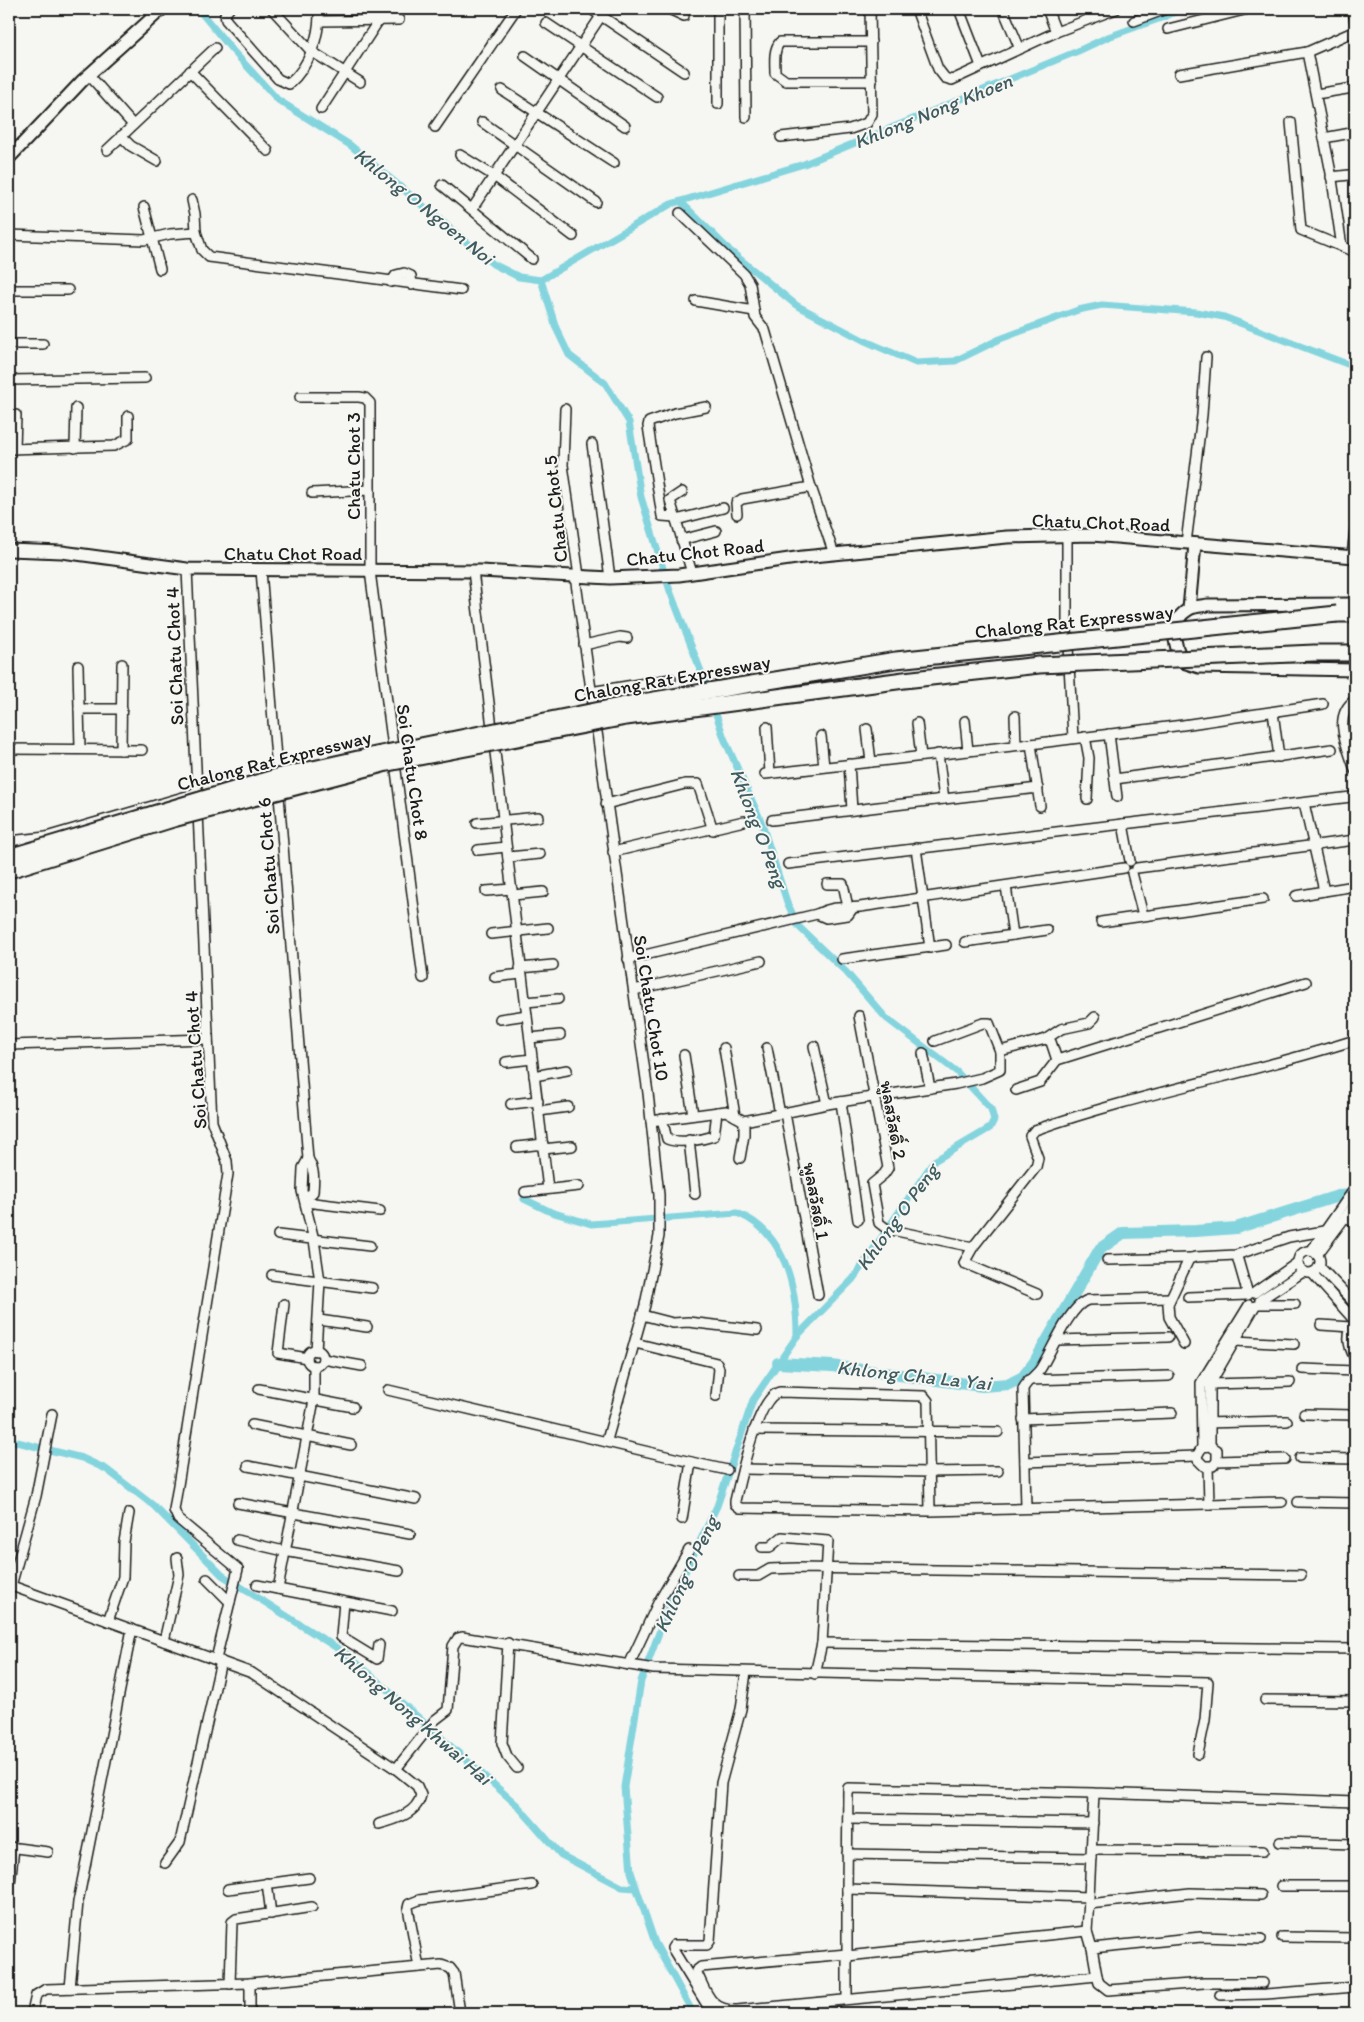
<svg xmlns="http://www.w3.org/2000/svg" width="1364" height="2022" font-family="Itim,'Playpen Sans Thai',sans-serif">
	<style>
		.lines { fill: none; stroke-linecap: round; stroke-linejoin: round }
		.canal { stroke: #84d4de; stroke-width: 7 }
		.river { stroke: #84d4de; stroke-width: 12 }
		.street-casing { stroke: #1c1c1c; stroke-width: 12 }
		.secondary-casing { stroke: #1c1c1c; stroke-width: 15 }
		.highway-casing { stroke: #1c1c1c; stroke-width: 19 }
		.street { stroke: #f6f6f2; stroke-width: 9 }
		.secondary { stroke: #f6f6f2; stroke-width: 11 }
		.highway { stroke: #f6f6f2; stroke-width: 15 }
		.highway-bridge-casing { stroke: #1c1c1c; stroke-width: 19; stroke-linecap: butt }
		.highway-bridge { stroke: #f6f6f2; stroke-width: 15 }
		.labels { text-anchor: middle; stroke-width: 4; stroke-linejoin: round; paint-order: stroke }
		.street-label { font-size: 19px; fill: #1c1c1c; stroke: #f6f6f2 }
		.water-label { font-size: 20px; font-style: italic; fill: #405c60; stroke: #f6f6f2 }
	</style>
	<rect width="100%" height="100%" fill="#f6f6f2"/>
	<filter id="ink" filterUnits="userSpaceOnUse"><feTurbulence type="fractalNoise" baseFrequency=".02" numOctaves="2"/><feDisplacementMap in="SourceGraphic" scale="10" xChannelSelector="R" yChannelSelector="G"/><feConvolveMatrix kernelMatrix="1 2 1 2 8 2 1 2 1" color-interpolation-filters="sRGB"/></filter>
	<g filter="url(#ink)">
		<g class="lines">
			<g class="canal">
				<polyline points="198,9 233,51 278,100 350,145 493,264 519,277 541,280 671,204 804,164 1078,51 1108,37 1164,17 1181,9"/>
				<polyline points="681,202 729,250 796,305 863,340 916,363 955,361 1000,339 1078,310 1102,305 1196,312 1224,317 1355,367"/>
				<polyline points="541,280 556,328 569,355 605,383 629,422 641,497 670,591 709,692"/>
				<path d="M524 1199 551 1212 591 1224 737 1213C786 1232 797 1289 797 1336"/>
				<polyline points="9,1440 82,1458 106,1469 154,1506 222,1575 348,1655 517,1805 561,1855 622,1887 636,1888"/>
				<polyline points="693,2013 655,1943 631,1872 624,1787 641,1681 670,1603 717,1506 753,1400 797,1336 853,1279 934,1161 990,1128 994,1120 991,1109 957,1072 886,1018 846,972 798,926 787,902 761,821 724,738 713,705"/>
			</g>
			<polyline class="river" points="778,1363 832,1366 982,1386 1009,1384 1023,1377 1034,1363 1100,1249 1123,1233 1196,1231 1236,1228 1338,1196 1355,1195"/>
			<g class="street-casing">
				<g id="street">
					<path d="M229 9 225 14 226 20 278 79 289 84C310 66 320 35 319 9"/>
					<polyline points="272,9 311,51 360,82"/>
					<polyline points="591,9 684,72"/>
					<polyline points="669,9 684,16"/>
					<polyline points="718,9 718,104"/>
					<polyline points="745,9 746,117"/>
					<polyline points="916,9 938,69 945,78 952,80 1056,32 1116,9"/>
					<polyline points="959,9 981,66"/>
					<polyline points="1003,9 1020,49"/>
					<polyline points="1047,9 1056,32"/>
					<polyline points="1087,9 1091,19"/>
					<polyline points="1353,9 1355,22"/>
					<polyline points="319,21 399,20"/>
					<polyline points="1134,21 1166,9"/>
					<polyline points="546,23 657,97"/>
					<polyline points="1168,29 1248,9"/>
					<path d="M871 42H780C773 50 775 63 775 73L786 81H872"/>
					<polyline points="1307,52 1331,173 1342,247"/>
					<polyline points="525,56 625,126"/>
					<polyline points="190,71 268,151"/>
					<polyline points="1179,74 1307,52 1355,31"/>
					<polyline points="89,75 133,125"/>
					<polyline points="502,90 614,163"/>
					<polyline points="1316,94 1353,88"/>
					<polyline points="321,109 379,20"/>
					<polyline points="482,122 596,202"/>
					<polyline points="1291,122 1301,230 1355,252"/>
					<polyline points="435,127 516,9"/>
					<polyline points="121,136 131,146 157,161"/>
					<polyline points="781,137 850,129 867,123 872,114 870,9"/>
					<polyline points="1324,138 1351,133"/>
					<polyline points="107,150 215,48"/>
					<polyline points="460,155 494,176 573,236"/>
					<polyline points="1331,177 1349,175"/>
					<polyline points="442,185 532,259"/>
					<polyline points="192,200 195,214 196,232"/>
					<polyline points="144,207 160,269"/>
					<polyline points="472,209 601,16 601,9"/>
					<polyline points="680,213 744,274 750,284 755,317 765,330 811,487 834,554"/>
					<polyline points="9,235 144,240 170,234 196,232 202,250 209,257 461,290"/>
					<polyline points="391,282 396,275 404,273 411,276 412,285"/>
					<polyline points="9,290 68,290"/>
					<polyline points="696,301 754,311"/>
					<polyline points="9,344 43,344"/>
					<polyline points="9,380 145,378"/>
					<polyline points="300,397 359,397 365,398 370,403 370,571 423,978"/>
					<polyline points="565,409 563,465 579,576"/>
					<polyline points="592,444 610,578"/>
					<polyline points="75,448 76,408"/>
					<polyline points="9,449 114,446 128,439 128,416"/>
					<polyline points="15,449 16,415"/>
					<polyline points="682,492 670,500 692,573"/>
					<polyline points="312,493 370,490"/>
					<polyline points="737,514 736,503 742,499 811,487"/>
					<polyline points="675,517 662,516 648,426 649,422 675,413 706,407"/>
					<polyline points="676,520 723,508"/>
					<polyline points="1067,536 1067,628 1073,738"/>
					<polyline points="681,540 716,531"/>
					<polyline points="1186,543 1202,415 1206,357"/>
					<polyline points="1352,556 1355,530"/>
					<polyline points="187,569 212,1122 227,1161 228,1174 174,1510 178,1519 238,1569 216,1659"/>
					<polyline points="261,570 308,1159"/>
					<polyline points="473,571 548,1189"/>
					<polyline points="575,576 648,1093 659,1195 659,1236 645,1305 607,1440"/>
					<polyline points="584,645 620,637 627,638"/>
					<polyline points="78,666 80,748"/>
					<polyline points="590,692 671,679"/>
					<path d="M1355 700C1331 717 1348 748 1355 770"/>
					<polyline points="79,709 122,709"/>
					<polyline points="1273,712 1279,757"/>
					<polyline points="1015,716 1016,745"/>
					<polyline points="965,721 968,751"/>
					<polyline points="917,723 921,756"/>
					<polyline points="767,727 770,773"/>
					<polyline points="867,729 871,762"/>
					<polyline points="1109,734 1117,797"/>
					<polyline points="821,736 824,767"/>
					<polyline points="1085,737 1089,758 1087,799"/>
					<polyline points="9,749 142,750"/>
					<polyline points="121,750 122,664"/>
					<polyline points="938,754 944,799 1038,788"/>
					<polyline points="849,764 852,810"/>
					<polyline points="765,774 1031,744"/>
					<polyline points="1115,779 1332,749"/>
					<polyline points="606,804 685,784 698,784 713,830"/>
					<polyline points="1040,806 1031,744 1183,725 1323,704"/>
					<polyline points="772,820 944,799"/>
					<polyline points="477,823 538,817"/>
					<polyline points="1123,824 1351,797"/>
					<polyline points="9,841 46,837 197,793"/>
					<polyline points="916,848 930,948"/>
					<polyline points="478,850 506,847"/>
					<polyline points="613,852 744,821"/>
					<polyline points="508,857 540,854"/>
					<polyline points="788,864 1123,824 1130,861"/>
					<polyline points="1137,868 1355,840"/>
					<polyline points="1132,873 1143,915"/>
					<polyline points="827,884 843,884 848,907"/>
					<polyline points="1006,886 1013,935"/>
					<polyline points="486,891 512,889"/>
					<polyline points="1324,891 1355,886"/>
					<polyline points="513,895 543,892"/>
					<polyline points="1296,896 1324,891 1304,803"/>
					<polyline points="817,914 826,918 848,915 853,908"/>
					<polyline points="1101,922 1263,899"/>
					<polyline points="491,934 548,928"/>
					<polyline points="965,942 1047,930"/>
					<path d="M628 959 817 914C833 905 844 909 860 907L1124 868"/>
					<polyline points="842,959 946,945"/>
					<polyline points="520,968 553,965"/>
					<polyline points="495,977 521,974"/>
					<polyline points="634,990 761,961"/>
					<polyline points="526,1002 558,999"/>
					<path d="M859 1016 888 1168 884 1174 872 1184 879 1223 887 1229 973 1247 1036 1167 1038 1158 1030 1136 1035 1130C1140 1093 1249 1074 1355 1040"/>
					<polyline points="500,1019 527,1015"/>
					<polyline points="530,1038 560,1035"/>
					<polyline points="1046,1039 1051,1042 1057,1060"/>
					<polyline points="9,1045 208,1039"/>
					<polyline points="814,1046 827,1104"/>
					<polyline points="724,1048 735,1116"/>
					<polyline points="767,1048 780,1114"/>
					<polyline points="1000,1051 1046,1039 1061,1029 1089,1023 1095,1017"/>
					<polyline points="923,1053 930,1088"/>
					<polyline points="684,1055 693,1115"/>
					<polyline points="506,1062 532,1059"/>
					<polyline points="534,1076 567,1070"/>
					<polyline points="1016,1090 1040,1082 1057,1060 1306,982"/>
					<polyline points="841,1102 858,1220"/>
					<polyline points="511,1104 538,1101"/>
					<polyline points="539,1111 568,1107"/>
					<polyline points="785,1113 818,1295"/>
					<path d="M662 1119 667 1139C680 1144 701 1140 714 1136L717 1112"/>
					<polyline points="651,1121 726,1111 744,1121 827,1104 956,1084 982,1078 1000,1070 1000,1051 989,1023 983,1023 935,1041"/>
					<polyline points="689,1140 695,1194"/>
					<polyline points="517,1147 543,1144"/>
					<polyline points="543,1149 572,1146"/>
					<polyline points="740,1158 744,1135 744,1121"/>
					<polyline points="308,1159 303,1168 302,1191 314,1240 320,1281 316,1351"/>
					<polyline points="525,1192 579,1186"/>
					<path d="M305 1199 313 1192C314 1179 315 1170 308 1159"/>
					<polyline points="306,1202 380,1211"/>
					<polyline points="1346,1217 1355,1222"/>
					<polyline points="278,1235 370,1246"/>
					<polyline points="973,1247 964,1263 1037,1294"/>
					<circle cx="1309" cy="1262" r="11"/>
					<polyline points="1311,1251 1355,1188"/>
					<polyline points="1317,1255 1355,1204"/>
					<polyline points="1107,1260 1191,1258"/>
					<polyline points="1319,1266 1355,1304"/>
					<polyline points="1312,1273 1354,1320"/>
					<polyline points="272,1275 372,1288"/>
					<polyline points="1254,1293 1297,1263"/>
					<polyline points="1188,1297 1248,1295 1238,1260"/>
					<polyline points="1260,1300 1303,1272"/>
					<polyline points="284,1304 278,1353 307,1358"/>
					<polyline points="1259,1304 1295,1304"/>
					<polyline points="642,1315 673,1323 688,1322 757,1330"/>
					<polyline points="319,1320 367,1327"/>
					<path d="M1355 1320C1347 1332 1347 1345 1355 1358"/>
					<polyline points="1321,1325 1351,1327"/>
					<polyline points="1231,1339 1235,1341 1294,1344"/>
					<polyline points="1057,1340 1168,1337"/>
					<polyline points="635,1343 717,1363 719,1369 716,1396"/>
					<polyline points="1184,1344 1169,1317 1168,1304 1189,1259 1195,1257 1236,1255 1289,1237 1324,1231"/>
					<circle cx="315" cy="1358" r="8"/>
					<polyline points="323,1359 362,1366"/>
					<polyline points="1302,1369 1355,1371"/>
					<polyline points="1028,1380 1169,1376"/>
					<polyline points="1205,1382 1210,1384 1290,1382"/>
					<polyline points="259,1389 353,1407"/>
					<polyline points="388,1390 691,1462 682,1519"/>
					<polyline points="1304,1414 1355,1415"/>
					<polyline points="1023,1419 1172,1413"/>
					<polyline points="1204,1423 1287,1421"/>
					<polyline points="252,1425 351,1445"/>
					<polyline points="754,1430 998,1432"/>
					<polyline points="1210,1446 1210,1384 1255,1306"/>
					<polyline points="1202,1447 1210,1446 1217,1450 1217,1461 1213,1466 1204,1466 1198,1460 1197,1456 1202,1447 1201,1383 1249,1305"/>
					<polyline points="1300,1458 1355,1459"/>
					<polyline points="1217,1461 1285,1459"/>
					<polyline points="691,1462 727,1470"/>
					<polyline points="1025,1462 1197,1456"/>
					<polyline points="248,1466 416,1499"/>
					<polyline points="1208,1467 1209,1504 1282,1502"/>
					<polyline points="743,1469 930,1472 998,1471"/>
					<polyline points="1298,1502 1355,1503"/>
					<polyline points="238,1503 410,1534"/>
					<path d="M1026 1508 1023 1389C1027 1380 1036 1376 1041 1368 1051 1352 1070 1305 1088 1300L1170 1298"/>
					<path d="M930 1511 928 1401 924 1396 780 1392C758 1395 740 1480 735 1501V1504L740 1508 930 1511 1209 1504"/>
					<polyline points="237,1540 284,1551 399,1571"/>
					<polyline points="762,1547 770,1547 782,1537 828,1541 822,1643 815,1674"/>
					<polyline points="739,1576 758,1576 770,1569 797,1568 1301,1575"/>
					<polyline points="207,1579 230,1602"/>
					<path d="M9 1585 252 1673 396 1769 417 1786 421 1795C417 1814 394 1820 379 1824"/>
					<polyline points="257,1585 392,1611"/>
					<polyline points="11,1586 36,1496 52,1414"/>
					<polyline points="278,1589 314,1400 314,1366"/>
					<polyline points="344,1602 341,1637 377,1659 379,1645"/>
					<polyline points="108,1621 123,1577 124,1542 129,1513"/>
					<polyline points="164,1641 179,1575 177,1558"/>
					<polyline points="508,1643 502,1743 507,1756 517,1768"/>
					<polyline points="822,1643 1355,1649"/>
					<polyline points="629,1665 658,1603 689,1550"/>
					<polyline points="1265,1700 1355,1701"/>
					<polyline points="396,1769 435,1720 448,1710 453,1646 458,1638 462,1637 654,1669 1208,1682 1205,1720 1198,1754"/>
					<polyline points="1094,1793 1089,1897 847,1889 848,1788 1094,1793 1355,1802"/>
					<polyline points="848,1819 1093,1823"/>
					<polyline points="1280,1842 1355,1844"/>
					<polyline points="9,1847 48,1852"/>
					<polyline points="1092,1850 1263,1851"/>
					<polyline points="847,1854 1091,1858"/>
					<polyline points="165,1863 180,1842 221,1661"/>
					<polyline points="267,1883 271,1914"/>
					<polyline points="1281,1886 1355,1886"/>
					<polyline points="228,1889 309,1878"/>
					<polyline points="9,1892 14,1848"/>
					<polyline points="1089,1899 1087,1931 1092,1948"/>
					<polyline points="1089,1904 1190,1893 1261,1895"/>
					<polyline points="1282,1937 1355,1938"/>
					<path d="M847 1954 701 1967 696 1971C707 1993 710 2011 737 2010L1097 1976 1092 1948 1201 1937 1261 1939"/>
					<polyline points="847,1956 1087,1931"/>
					<polyline points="419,1967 408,1908 409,1904 419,1900 532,1885"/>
					<polyline points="1097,1976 1099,1983 1108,1990 1204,1983 1263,1983"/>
					<polyline points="250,1983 250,2013"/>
					<polyline points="230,1984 232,1922 236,1919 312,1907"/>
					<polyline points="70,1988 78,1902 132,1629"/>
					<polyline points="1220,1995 1266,1994 1355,1987"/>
					<polyline points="847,1999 847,1889"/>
					<polyline points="32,2013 36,1995 46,1989 250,1983 441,1965 450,1968 454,1973 460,2013"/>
					<polyline points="712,2013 672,1948 674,1945 707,1945 710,1941 721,1783 741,1709 746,1672"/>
				</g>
			</g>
			<g class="secondary-casing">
				<g id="secondary">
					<polyline points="9,158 83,80 162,9"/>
					<polyline points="9,550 62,552 187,569 481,571 610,578 679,575 803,557 1007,537 1092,535 1355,557"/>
					<path d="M1355 604 1208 605C1203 606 1194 606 1189 609 1167 622 1174 645 1183 662L1199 667 1355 670"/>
					<polyline points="1189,609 1195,544"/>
				</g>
			</g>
			<g class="highway-casing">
				<polyline id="highway" points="1337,614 1355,614"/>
			</g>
			<use href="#street" class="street"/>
			<use href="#secondary" class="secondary"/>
			<use href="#highway" class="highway"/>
			<g class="highway-bridge-casing">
				<g id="highway-bridge">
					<polyline points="9,857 277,777 376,755 630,704 896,660 1337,614"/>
					<polyline points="9,870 173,819 383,764 626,717 904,680 1039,665 1314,653 1355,653"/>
				</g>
			</g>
			<use href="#highway-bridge" class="highway-bridge"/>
		</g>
	</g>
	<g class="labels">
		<g class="street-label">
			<text transform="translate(353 466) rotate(-90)" y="7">Chatu Chot 3</text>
			<text transform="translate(555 509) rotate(-96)" y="7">Chatu Chot 5</text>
			<text transform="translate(1101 522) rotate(2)" y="7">Chatu Chot Road</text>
			<text transform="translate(695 552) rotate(-6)" y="7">Chatu Chot Road</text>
			<text x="293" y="560">Chatu Chot Road</text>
			<text transform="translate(1074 621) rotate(-6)" y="7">Chalong Rat Expressway</text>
			<text transform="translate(174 656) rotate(-92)" y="7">Soi Chatu Chot 4</text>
			<text transform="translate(672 678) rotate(-10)" y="7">Chalong Rat Expressway</text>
			<text transform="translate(274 760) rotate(-14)" y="7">Chalong Rat Expressway</text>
			<text transform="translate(413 772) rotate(82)" y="7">Soi Chatu Chot 8</text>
			<text transform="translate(268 866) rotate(-94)" y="7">Soi Chatu Chot 6</text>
			<text transform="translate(652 1008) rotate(81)" y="7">Soi Chatu Chot 10</text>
			<text transform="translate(195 1060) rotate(-94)" y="7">Soi Chatu Chot 4</text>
			<text transform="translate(894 1120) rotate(80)" y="7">พูลสวัสดิ์ 2</text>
			<text transform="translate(817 1201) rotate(80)" y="7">พูลสวัสดิ์ 1</text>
		</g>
		<g class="water-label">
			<text transform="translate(933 111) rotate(-22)" y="7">Khlong Nong Khoen</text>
			<text transform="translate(424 206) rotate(39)" y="7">Khlong O Ngoen Noi</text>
			<text transform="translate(759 828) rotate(69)" y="7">Khlong O Peng</text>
			<text transform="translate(897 1217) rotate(-54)" y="7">Khlong O Peng</text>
			<text transform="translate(914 1375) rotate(6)" y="7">Khlong Cha La Yai</text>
			<text transform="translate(686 1574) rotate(-65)" y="7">Khlong O Peng</text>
			<text transform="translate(413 1715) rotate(41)" y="7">Khlong Nong Khwai Hai</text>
		</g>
	</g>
	<rect width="1364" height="2022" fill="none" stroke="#f6f6f2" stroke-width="30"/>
	<rect x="15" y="15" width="1334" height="1992" fill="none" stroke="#1c1c1c" stroke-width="2" filter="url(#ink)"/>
</svg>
